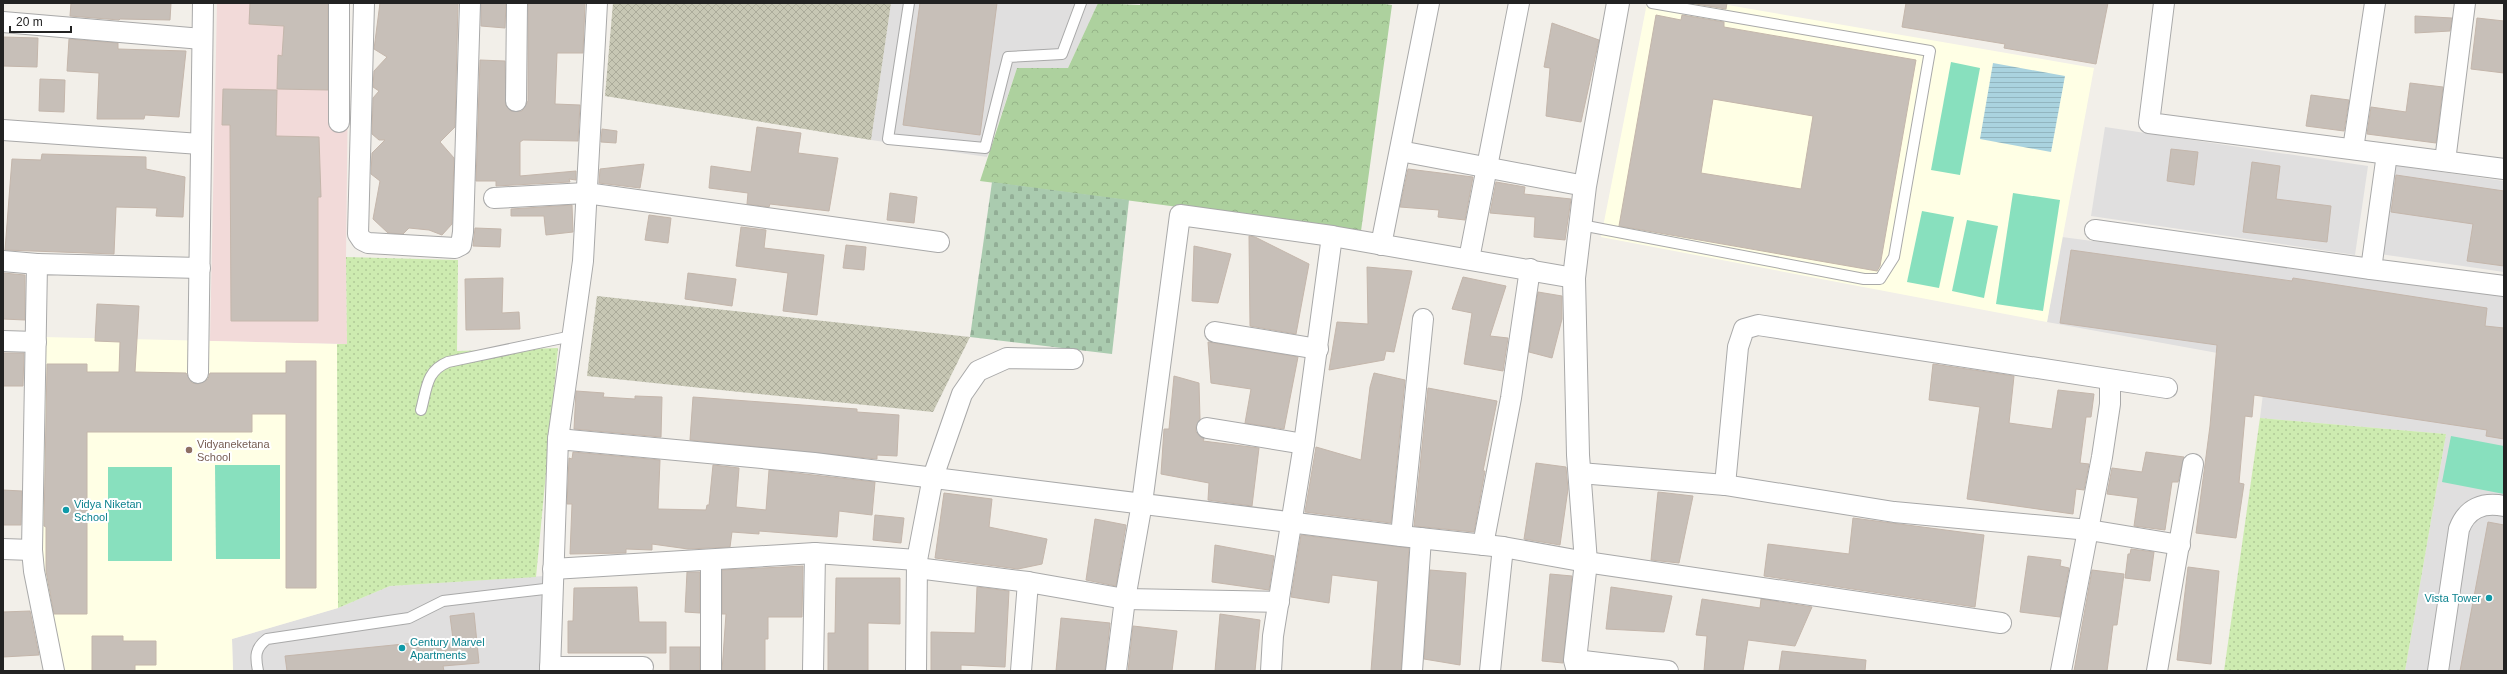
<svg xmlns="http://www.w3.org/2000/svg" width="2507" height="674" font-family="Helvetica,sans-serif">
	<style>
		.residential { fill: #e0dfdf }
		.commercial { fill: #f2dad9 }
		.education { fill: #ffffe5 }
		.construction { fill: url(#construction-cross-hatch) }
		.grass { fill: url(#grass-dots) }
		.forest { fill: url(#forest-crowns) }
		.cemetery { fill: url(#cemetery-stones) }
		.pitch { fill: #88e0be }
		.water { fill: url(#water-rules) }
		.building { fill: #c7bfb8; stroke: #c4b6ab; fill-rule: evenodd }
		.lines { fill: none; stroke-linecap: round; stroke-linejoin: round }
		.service-casing { stroke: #a9a9a9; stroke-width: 12 }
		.minor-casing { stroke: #a9a9a9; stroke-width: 22 }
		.tertiary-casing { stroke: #a9a9a9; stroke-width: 24 }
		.service { stroke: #fff; stroke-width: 10 }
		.minor { stroke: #fff; stroke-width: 20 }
		.tertiary { stroke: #fff; stroke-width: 22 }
		.education-dot { fill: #8d6e63; stroke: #fff; stroke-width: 1.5 }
		.culture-dot { fill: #0f9aa8; stroke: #fff; stroke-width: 1.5 }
		.labels { text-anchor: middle; stroke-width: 4; stroke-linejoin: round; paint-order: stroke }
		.education-label { font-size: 11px; fill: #785e54; stroke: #fff; text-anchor: start }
		.culture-label { font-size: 11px; fill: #0d838f; stroke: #fff; text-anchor: start }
	</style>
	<defs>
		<pattern id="construction-cross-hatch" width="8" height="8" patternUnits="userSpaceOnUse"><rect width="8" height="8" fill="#c7c7b4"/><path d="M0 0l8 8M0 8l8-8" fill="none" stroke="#abab9a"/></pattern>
		<pattern id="grass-dots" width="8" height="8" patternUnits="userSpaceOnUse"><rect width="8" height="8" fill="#cdebb0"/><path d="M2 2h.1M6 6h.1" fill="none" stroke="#b0c997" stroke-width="1.8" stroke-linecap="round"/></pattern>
		<pattern id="forest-crowns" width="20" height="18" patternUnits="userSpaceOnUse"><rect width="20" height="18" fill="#add19e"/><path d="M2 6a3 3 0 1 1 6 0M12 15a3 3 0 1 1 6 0" fill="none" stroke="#95b388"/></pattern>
		<pattern id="cemetery-stones" width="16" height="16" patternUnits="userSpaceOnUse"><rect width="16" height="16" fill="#aacbaf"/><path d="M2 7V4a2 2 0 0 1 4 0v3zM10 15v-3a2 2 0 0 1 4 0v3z" fill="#92ae96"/></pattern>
		<pattern id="water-rules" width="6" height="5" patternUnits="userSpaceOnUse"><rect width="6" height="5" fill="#aad3df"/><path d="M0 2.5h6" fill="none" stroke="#92b5bf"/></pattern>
	</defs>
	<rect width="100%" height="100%" fill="#f2efe9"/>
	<g class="residential">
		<polygon points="891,3 1098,3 1068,68 1017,68 987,157 871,140"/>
		<polygon points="2105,127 2368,166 2355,255 2091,216"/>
		<polygon points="2392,165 2504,181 2504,272 2380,254"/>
		<polygon points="2062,237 2504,295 2504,671 2405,671 2446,434 2260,418 2267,362 2047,322"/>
		<polygon points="560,575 557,671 233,671 232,639 338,608 390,586"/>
	</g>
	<polygon class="commercial" points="217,3 349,3 346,257 347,344 210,341"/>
	<g class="education">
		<polygon points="1647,3 1716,3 2094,68 2047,322 1601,237"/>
		<polygon points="43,337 337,344 338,608 232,639 233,671 60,671 40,556"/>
	</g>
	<g class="construction">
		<polygon points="613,3 891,3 871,140 605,96"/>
		<polygon points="597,296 970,337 933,412 587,376"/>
	</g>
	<g class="grass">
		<polygon points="346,257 458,260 457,351 558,348 536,577 390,586 338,608 337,344 347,344"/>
		<polygon points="2260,418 2446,434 2405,671 2224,671"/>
	</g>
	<polygon class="forest" points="1098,3 1140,5 1140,3 1378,3 1392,5 1361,231 980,181 1017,68 1068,68"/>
	<polygon class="cemetery" points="992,182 1129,200 1112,354 970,337"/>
	<g class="pitch">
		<polygon points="1951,62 1980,68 1960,175 1931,170"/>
		<polygon points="2013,193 2060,200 2043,311 1996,304"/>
		<polygon points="1922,211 1954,217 1939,288 1907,282"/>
		<polygon points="1967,220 1998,226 1984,298 1952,291"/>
		<polygon points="2451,436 2504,446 2504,494 2442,482"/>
		<polygon points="215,465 280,465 280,559 216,559"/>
		<rect x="108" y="467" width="64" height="94"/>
	</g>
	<polygon class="water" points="1993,63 2065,76 2051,152 1980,139"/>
	<g class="building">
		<polygon points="71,3 171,3 170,20 120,19 119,20 70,16"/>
		<polygon points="250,3 328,3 328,90 277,89 278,55 282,56 284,26 249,24"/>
		<polygon points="380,3 458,3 455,127 440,142 454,158 452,224 442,235 429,230 409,228 403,234 388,233 373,219 380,181 371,174 372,153 385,140 379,140 372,134 373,98 379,91 373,87 374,71 387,57 374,49"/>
		<polygon points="481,3 506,3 505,28 481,26"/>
		<polygon points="528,3 585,3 583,53 557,53 555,104 580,105 578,141 523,140 520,142 520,176 576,171 576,180 569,179 570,182 496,186 496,181 476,181 480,60 505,61 506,106 511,111 522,111 528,101"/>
		<polygon points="920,3 997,3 980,135 903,125"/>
		<polygon points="1690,3 1727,3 1726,9"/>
		<polygon points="1906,3 2108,3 2096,64 2004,48 2005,44 1902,27"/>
		<path d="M1656 15 1681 20 1682 15 1724 22V27L1916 60 1880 266 1877 271 1619 226ZM1713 99 1813 116 1801 189 1701 173Z"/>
		<polygon points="2415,16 2452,18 2450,31 2415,33"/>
		<polygon points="2477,18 2504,21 2504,73 2471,69"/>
		<polygon points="1552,23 1599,40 1581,122 1546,116 1550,68 1544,67"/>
		<polygon points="3,37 38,38 37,67 3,66"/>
		<polygon points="69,39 118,43 118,49 186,51 179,117 145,115 144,119 97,119 99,73 67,71"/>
		<polygon points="40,79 65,80 64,112 39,111"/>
		<polygon points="2410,83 2443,87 2436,143 2367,134 2371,107 2406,112"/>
		<polygon points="223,89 277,90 276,136 319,137 321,197 318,197 318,321 231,321 230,125 222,125"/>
		<polygon points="2311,95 2349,100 2344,131 2306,126"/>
		<polygon points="757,127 801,133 798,153 838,158 829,211 770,204 769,207 747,204 748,193 709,188 711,166 751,172"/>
		<polygon points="602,129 617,131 616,143 601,142"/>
		<polygon points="2171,149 2198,152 2194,185 2167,181"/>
		<polygon points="42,154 146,157 146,169 185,177 183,217 156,216 157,208 116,207 114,254 5,250 12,159 41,160"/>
		<polygon points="2252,162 2280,166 2276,199 2331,206 2327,242 2243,232"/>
		<polygon points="644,164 640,188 599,183 600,169"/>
		<polygon points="1408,169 1473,177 1465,220 1438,217 1439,210 1400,207"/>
		<polygon points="2396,175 2504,191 2504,266 2467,261 2473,224 2391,212"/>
		<polygon points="1496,182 1525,187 1524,194 1571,199 1565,240 1534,237 1535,217 1490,213"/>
		<polygon points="890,193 917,197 914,223 887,220"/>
		<polygon points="572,205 573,232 546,235 544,216 511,216 511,209"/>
		<polygon points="649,215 671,218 668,243 645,240"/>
		<polygon points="741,227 766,230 764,248 824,255 817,315 783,311 788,273 736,266"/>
		<polygon points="475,228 501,229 500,247 473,246"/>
		<polygon points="1249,236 1255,237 1309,264 1296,334 1250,326"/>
		<polygon points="846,245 866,247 864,270 843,268"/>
		<polygon points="1194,246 1231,254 1218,303 1192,301"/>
		<polygon points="2071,250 2292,281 2293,278 2487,308 2485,326 2504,328 2504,439 2486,436 2487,430 2254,395 2252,417 2245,416 2239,483 2244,484 2236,538 2196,533 2210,426 2217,345 2060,323"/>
		<polygon points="1367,267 1412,271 1394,352 1386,351 1384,360 1329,370 1337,322 1368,324"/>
		<polygon points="3,273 25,275 25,320 3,319"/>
		<polygon points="688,273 736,279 732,306 685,299"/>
		<polygon points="1463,277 1506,286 1490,336 1508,338 1503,371 1464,364 1472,313 1452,309"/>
		<polygon points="503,278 502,313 519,312 520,329 466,330 465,279"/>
		<polygon points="1538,292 1562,296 1562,319 1552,358 1529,352"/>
		<polygon points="97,304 139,306 135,372 186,373 192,383 198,384 208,379 210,373 286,373 286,361 316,361 316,588 286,588 286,414 252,414 252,432 87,432 87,614 54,614 46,571 46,527 44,526 47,364 87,364 87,372 119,372 120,342 95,341"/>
		<polygon points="1208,342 1298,357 1284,429 1245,423 1251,389 1211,383"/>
		<polygon points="3,353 24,353 23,386 3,386"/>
		<polygon points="1933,364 2014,376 2009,423 2052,429 2058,390 2094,394 2091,417 2086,417 2080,463 2089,464 2084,490 2076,489 2073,514 1967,499 1980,407 1929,400"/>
		<polygon points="1374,373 1405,380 1391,523 1305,512 1316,447 1361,460 1370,387"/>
		<polygon points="1174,376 1199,383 1200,419 1196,427 1196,432 1204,439 1203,441 1259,448 1252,506 1208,500 1209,483 1161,474 1164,429 1169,429"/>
		<polygon points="1428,388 1497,401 1483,471 1485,471 1474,532 1414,526"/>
		<polygon points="576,391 604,393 603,397 635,399 635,396 662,397 661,437 574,429"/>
		<polygon points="693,397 857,409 857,412 899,415 897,456 877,455 877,459 690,440"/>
		<polygon points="573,452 660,460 658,509 706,510 707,505 709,505 713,465 739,468 736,507 766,510 769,470 875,482 872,515 839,511 837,537 759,531 759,534 732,532 730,547 688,549 652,544 652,550 626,549 626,553 570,554 572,504 567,504 569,458 572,459"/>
		<polygon points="2146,452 2184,457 2178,482 2172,482 2165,530 2134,526 2138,498 2107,494 2112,468 2142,472"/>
		<polygon points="1536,463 1566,467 1568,489 1560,545 1524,539"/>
		<polygon points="3,490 22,491 21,525 3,525"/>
		<polygon points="1658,492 1693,496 1679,563 1651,560"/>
		<polygon points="944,493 992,499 989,527 1047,539 1042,564 1018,569 935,558"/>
		<polygon points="875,515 904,518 901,543 873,540"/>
		<polygon points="1853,518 1984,535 1975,607 1764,576 1768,544 1849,554"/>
		<polygon points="1095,519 1126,525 1116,586 1086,580"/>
		<polygon points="2488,522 2504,525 2504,671 2460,671"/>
		<polygon points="1301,535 1409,548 1401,671 1371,671 1378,581 1332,575 1329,603 1291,597"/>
		<polygon points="1215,545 1274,556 1269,590 1212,582"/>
		<polygon points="2131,549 2154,552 2150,581 2125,578 2128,554 2130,554"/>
		<polygon points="2028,556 2061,560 2060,566 2069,568 2060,617 2020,612"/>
		<polygon points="803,566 802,617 768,617 768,639 765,639 765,671 722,671 726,614 722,614 722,570"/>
		<polygon points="2188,567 2219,571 2211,664 2177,660"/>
		<polygon points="1430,570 1466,573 1460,665 1424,659"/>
		<polygon points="2092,570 2124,574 2117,625 2113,625 2107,671 2074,671"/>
		<polygon points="687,572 700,572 700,613 685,612"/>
		<polygon points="1550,574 1572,576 1563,663 1542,661"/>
		<polygon points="836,578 900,578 900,624 868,623 868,671 828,671 828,633 835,633"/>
		<polygon points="637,587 639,622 666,622 666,653 568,653 568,621 573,621 574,588"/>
		<polygon points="977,587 1009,591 1005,667 961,665 961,671 931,671 931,632 975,633"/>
		<polygon points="1611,587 1672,596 1664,632 1606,629"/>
		<polygon points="1702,599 1760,608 1761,599 1812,607 1795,646 1748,640 1743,671 1704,671 1707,636 1696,635"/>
		<polygon points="30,611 39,655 3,657 3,612"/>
		<polygon points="474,613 479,663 443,666 444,671 287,671 285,656 453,639 450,616"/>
		<polygon points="1220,614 1260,620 1255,671 1215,671"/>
		<polygon points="1061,618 1110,623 1105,671 1056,671"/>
		<polygon points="1133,626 1177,631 1172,671 1128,671"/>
		<polygon points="92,636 123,636 123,641 156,641 156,665 135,665 135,671 92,671"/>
		<rect x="670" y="647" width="30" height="24"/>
		<polygon points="1782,651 1866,660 1865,671 1779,671"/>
	</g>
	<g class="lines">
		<g class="service-casing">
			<g id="service">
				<polyline points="909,3 888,139 985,148 1008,57 1062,54 1081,3"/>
				<polyline points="1581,225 1864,279 1880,279 1894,257 1930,51 1652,3"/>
				<path d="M421 410C427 388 426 371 448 362L572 336"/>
				<path d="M258 671C255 656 255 648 267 639L409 618 443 601 553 588"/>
			</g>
		</g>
		<g class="minor-casing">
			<g id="minor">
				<polyline points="339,3 339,122"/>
				<polyline points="364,3 358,234 362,240 368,243 455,248 461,245 463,232 470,3"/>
				<polyline points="2164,3 2149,123 2504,169"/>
				<polyline points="3,22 202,39"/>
				<polyline points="516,101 517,3"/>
				<polyline points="3,130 200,144"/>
				<polyline points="2353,149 2375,3"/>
				<polyline points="1400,151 1585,186"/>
				<polyline points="2387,154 2371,269 2504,286"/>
				<polyline points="2445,161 2465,3"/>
				<polyline points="494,198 586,193 939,242"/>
				<polyline points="2095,230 2371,269"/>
				<polyline points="1381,245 1429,3"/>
				<polyline points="1469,259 1519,3"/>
				<polyline points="3,261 37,264"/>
				<polyline points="1215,332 1318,349"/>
				<polyline points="3,341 36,342"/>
				<polyline points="198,373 203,3"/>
				<polyline points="1207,428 1304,444"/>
				<polyline points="558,439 583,261 597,3"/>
				<polyline points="1580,473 1725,485 1894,512 2089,530 2180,545"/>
				<polyline points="1725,485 1738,347 1744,329 1758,325 2167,388"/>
				<polyline points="1401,536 1423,319"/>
				<polyline points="1483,545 1511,398 1530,269"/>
				<polyline points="3,549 32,550"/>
				<polyline points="917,568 1028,582"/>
				<polyline points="553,569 815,553 917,560 933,477 962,394 978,371 1007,358 1073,359"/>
				<polyline points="1575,660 1668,671"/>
				<polyline points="550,667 643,667"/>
				<polyline points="54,671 34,571 32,550 37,264 200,268"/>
				<polyline points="550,671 558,439 814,463 1401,536 1503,547 1586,562 2001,623"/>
				<polyline points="711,671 711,560"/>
				<polyline points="813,671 815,553"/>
				<polyline points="916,671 917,560"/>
				<polyline points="1021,671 1028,582 1125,599 1279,602"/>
				<polyline points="1116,671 1125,599 1142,503 1180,215 1332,236 1574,278"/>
				<polyline points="1271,671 1273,636 1304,444 1332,236"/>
				<polyline points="1412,671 1421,538"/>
				<polyline points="1490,671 1503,547"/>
				<polyline points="2061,671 2102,457 2110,404 2110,381"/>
				<polyline points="2157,671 2193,464"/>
				<path d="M2438 671 2459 529C2467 508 2483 502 2504 506"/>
			</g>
		</g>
		<g class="tertiary-casing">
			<polyline id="tertiary" points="1578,671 1575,660 1586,562 1578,455 1574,278 1585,186 1618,3"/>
		</g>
		<use href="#service" class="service"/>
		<use href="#minor" class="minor"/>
		<use href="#tertiary" class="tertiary"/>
	</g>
	<circle class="education-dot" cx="189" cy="450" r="4"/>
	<g class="culture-dot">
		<circle cx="66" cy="510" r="4"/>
		<circle cx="2489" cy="598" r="4"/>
		<circle cx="402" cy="648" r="4"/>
	</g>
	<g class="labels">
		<g class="education-label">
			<text x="197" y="448">Vidyaneketana<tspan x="197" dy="13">School</tspan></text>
		</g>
		<g class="culture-label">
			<text x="74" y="508">Vidya Niketan<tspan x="74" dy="13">School</tspan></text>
			<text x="2481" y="602" text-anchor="end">Vista Tower</text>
			<text x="410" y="646">Century Marvel<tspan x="410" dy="13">Apartments</tspan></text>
		</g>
	</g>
	<rect width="2507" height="674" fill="none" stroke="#222222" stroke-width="8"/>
	<path d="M10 26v6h61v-6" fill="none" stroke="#222222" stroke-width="2"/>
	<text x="16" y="26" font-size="12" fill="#222222" stroke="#ffffff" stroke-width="3" paint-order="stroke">20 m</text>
</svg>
